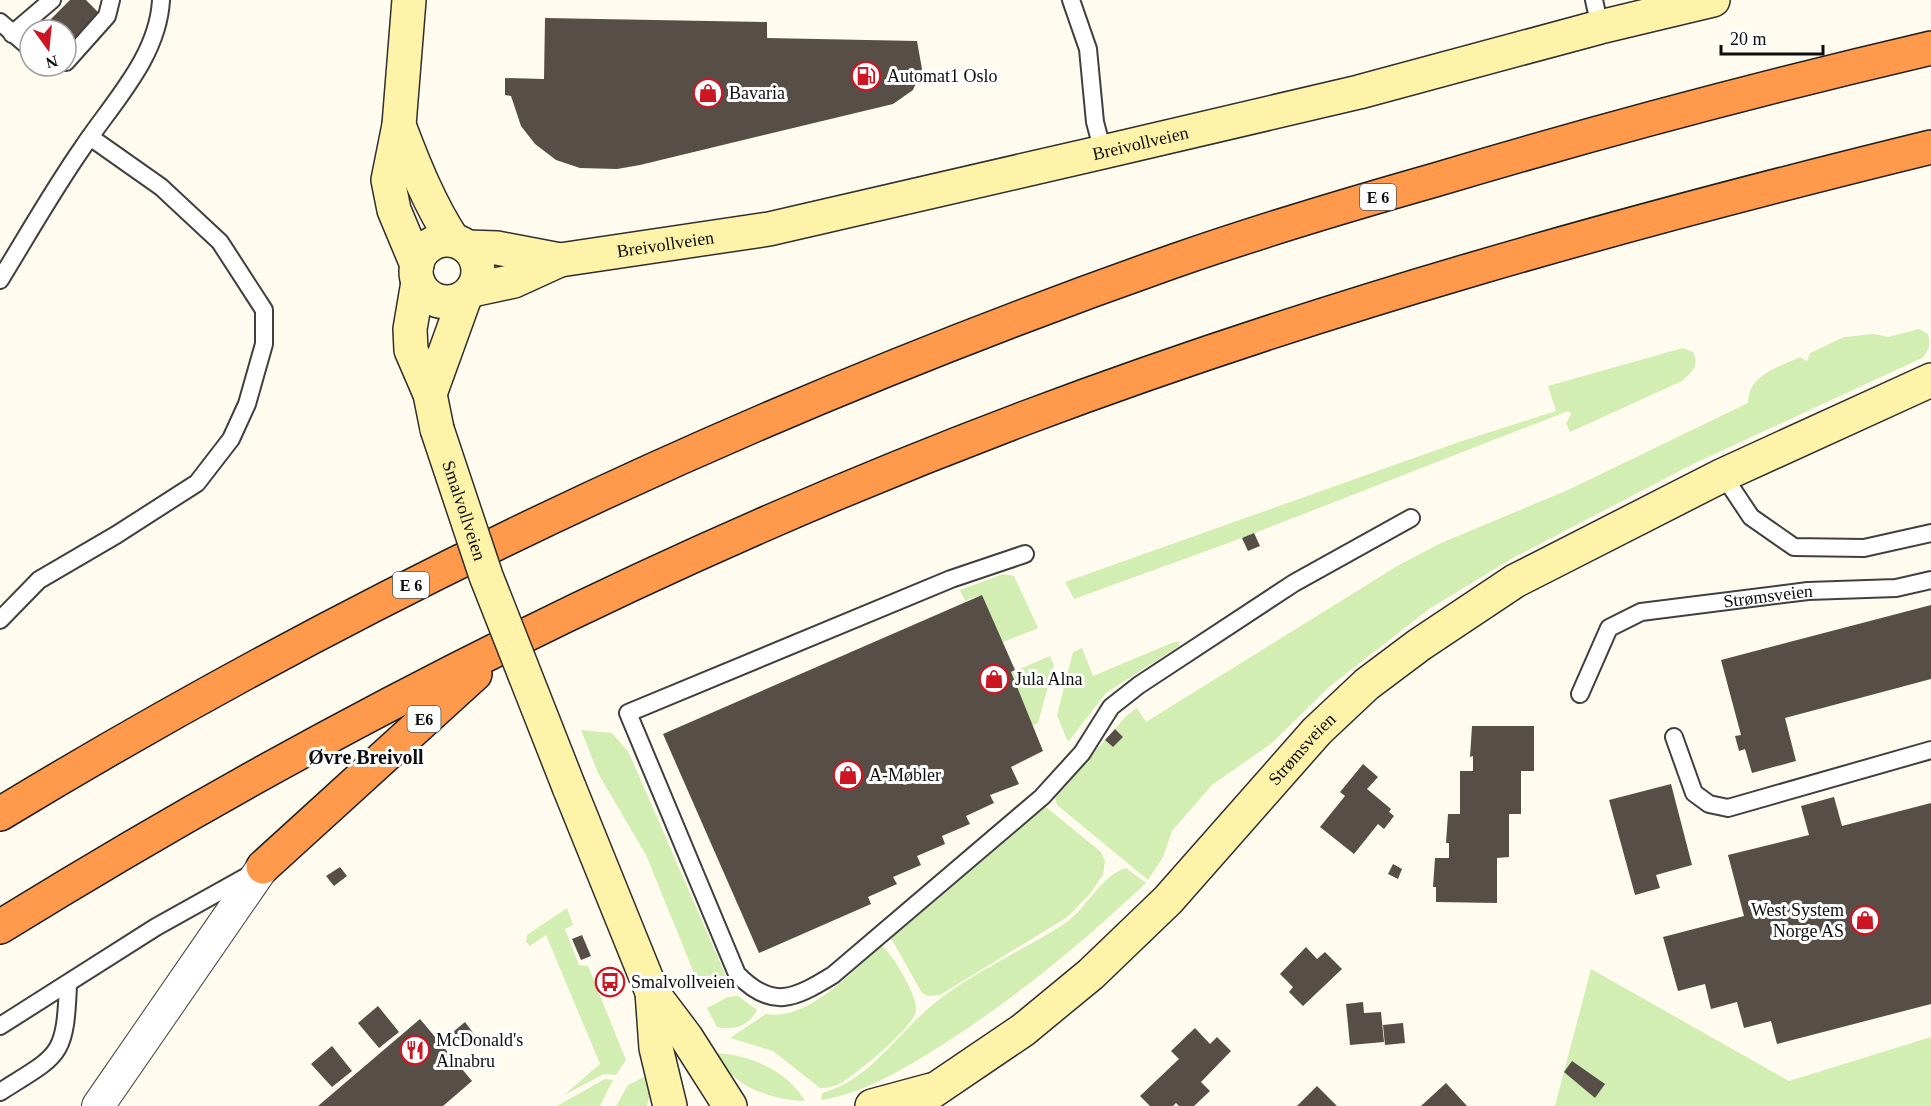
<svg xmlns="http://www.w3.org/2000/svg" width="1931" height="1106" font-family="'Times New Roman',serif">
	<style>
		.green { fill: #d3eeb3 }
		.building { fill: #574e48 }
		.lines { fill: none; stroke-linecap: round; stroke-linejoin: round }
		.lane-casing { stroke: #404040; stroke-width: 20 }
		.street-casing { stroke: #404040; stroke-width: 34 }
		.secondary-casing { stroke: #2f2f2f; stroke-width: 36 }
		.highway-casing { stroke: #1e1e1e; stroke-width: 36 }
		.lane { stroke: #fff; stroke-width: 16 }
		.street { stroke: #fff; stroke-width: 32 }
		.secondary { stroke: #fff3a9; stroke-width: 33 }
		.highway { stroke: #ff994c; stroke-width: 33 }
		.secondary-bridge-casing { stroke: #2f2f2f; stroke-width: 36; stroke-linecap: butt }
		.secondary-bridge { stroke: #fff3a9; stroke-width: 33 }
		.labels { text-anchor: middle; stroke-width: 6; stroke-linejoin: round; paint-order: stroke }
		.shield { fill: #fff; stroke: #565656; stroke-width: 1.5 }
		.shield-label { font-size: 16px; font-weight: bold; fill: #0d0d0d }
		.poi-label { font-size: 18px; fill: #0d0d0d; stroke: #fff; text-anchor: start }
		.street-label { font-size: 18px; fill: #0d0d0d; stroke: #fff }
		.neighbourhood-label { font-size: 20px; font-weight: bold; fill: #0d0d0d; stroke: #fff }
	</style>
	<rect width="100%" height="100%" fill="#fffbee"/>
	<g class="green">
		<path d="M1919 329 1928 334C1931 344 1929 351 1922 358L1693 464 1511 559 1429 609 1329 687 1272 743 1212 785 1172 831 1163 857 1148 880 1057 805 1055 797 1105 740 1123 737 1115 729 1126 716 1137 708 1146 722 1399 565 1441 543 1568 490 1748 403C1748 375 1779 367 1800 357L1807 361 1810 353 1844 337 1873 334 1889 337Z"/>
		<path d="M1683 348 1693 352C1700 366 1692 372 1682 381L1570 432 1566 423 1571 414 1568 411 1242 538 1074 599 1065 582 1459 442 1556 411 1548 386Z"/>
		<polygon points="1003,574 1014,576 1038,628 1001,643 980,595 965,601 960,590"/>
		<polygon points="1174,642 1179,642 1179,646 1106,693 1068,742 1057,715 1073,652 1082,648 1093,676"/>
		<polygon points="1050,656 1054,665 1038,723 1030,727 1008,674"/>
		<path d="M581 730 612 733 629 753 726 976C721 987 713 990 701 990L646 855 598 773Z"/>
		<polygon points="1046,807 1101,852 1105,861 1103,875 1089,895 1066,918 940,995 928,996 922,993 891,938 1003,840"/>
		<path d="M1126 868 1146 883C1079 946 1012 1001 934 1050 900 1071 862 1094 821 1100L822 1093C871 1080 898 1032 936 1002 976 970 1025 950 1067 922 1088 906 1102 875 1126 868Z"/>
		<polygon points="567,908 573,925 565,929 579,965 588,966 626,1060 616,1075 604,1074 564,1095 600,1064 546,935 530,946 526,942 527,935"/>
		<path d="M882 946C893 955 918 996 916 1011 913 1028 859 1071 843 1082 836 1086 828 1088 820 1088L773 1051 730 1038 766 1014C809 1021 850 972 882 946Z"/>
		<polygon points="1591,969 1789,1081 1931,1037 1931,1106 1555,1106"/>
		<path d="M738 996 757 1010C749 1026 733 1031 717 1027L707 1008 728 997Z"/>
		<path d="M716 1053C750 1055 787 1070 805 1101 771 1100 730 1086 716 1053Z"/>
		<polygon points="648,1075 651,1090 647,1106 616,1106 628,1085"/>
		<polygon points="605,1079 613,1080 600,1106 557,1106"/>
	</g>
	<g class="building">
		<polygon points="70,0 86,0 101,15 66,50 66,30 42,28"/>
		<polygon points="545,18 767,22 767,38 917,41 922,69 913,90 893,104 640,165 617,169 580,168 556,160 535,144 521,126 511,96 505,95 505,78 544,79"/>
		<polygon points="1254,533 1260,546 1248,551 1242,538"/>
		<polygon points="982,595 1015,670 1011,672 1043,751 1011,767 1019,784 990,795 994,803 966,816 970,824 942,836 945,844 917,856 921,865 893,877 897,884 868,897 871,904 759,953 663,734"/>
		<polygon points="1931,605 1931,679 1785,718 1796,761 1752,773 1745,749 1739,751 1735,736 1741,735 1721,660"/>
		<polygon points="1472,726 1534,726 1534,771 1521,771 1521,814 1509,814 1509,857 1497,858 1497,903 1436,902 1436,887 1433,887 1435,858 1449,858 1449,843 1446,843 1448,814 1460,814 1460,771 1473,771 1473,756 1470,757"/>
		<polygon points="1115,729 1123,737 1113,747 1105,740"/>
		<polygon points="1363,764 1378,777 1367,789 1391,809 1389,812 1394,816 1384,829 1378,824 1354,854 1320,827 1345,796 1340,792"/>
		<polygon points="1671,784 1692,865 1656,875 1660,888 1635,895 1609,800"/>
		<polygon points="1834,797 1842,826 1931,803 1931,1004 1777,1044 1771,1021 1744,1028 1737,1002 1711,1009 1705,984 1678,991 1663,937 1744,916 1728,855 1809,835 1801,806"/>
		<polygon points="1393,864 1402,869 1398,879 1388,874"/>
		<polygon points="340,867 347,876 334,886 326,876"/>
		<polygon points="582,935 591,956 581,960 572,939"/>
		<polygon points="1306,947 1317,959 1325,952 1342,969 1303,1006 1289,992 1293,987 1280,974"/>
		<polygon points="1363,1002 1364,1013 1381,1012 1384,1042 1350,1045 1346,1004"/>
		<polygon points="378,1006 399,1032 379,1048 358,1023"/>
		<polygon points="420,1019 472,1081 443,1106 318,1106"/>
		<polygon points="465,1022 477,1038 466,1047 453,1032"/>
		<polygon points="1403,1023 1405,1043 1385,1045 1383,1025"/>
		<polygon points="1195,1028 1210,1044 1217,1037 1231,1051 1201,1082 1210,1091 1194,1106 1179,1106 1176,1103 1173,1106 1150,1106 1140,1096 1179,1059 1171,1051"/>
		<polygon points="332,1046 352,1071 332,1087 311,1064"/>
		<polygon points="1572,1061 1605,1084 1595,1098 1564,1072"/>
		<polygon points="1446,1083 1467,1106 1421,1106"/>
		<polygon points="1317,1086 1337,1106 1297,1106"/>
	</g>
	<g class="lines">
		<g class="lane-casing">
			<g id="lane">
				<polyline points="1071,0 1088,49 1095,122 1103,152"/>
				<polyline points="1594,0 1600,27"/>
				<polyline points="0,22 30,48"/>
				<polyline points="12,34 52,0"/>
				<polyline points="66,62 107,16 111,0"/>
				<path d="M0 280C27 236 53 190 83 147 113 102 158 57 161 0"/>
				<polyline points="1723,475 1751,517 1794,547 1864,548 1931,533"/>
				<path d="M1025 554 951 579 628 713 737 974C772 1010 794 999 833 975L1042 797 1082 753 1111 707 1139 685 1294 583 1411 518"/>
				<polyline points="0,620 39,580 116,535 197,483 231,439 247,404 264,344 264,310 220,242 161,187 90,137"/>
				<path id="s1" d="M1580 694 1609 628 1641 612 1808 591 1896 588 1931 580"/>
				<polyline points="1674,737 1694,793 1709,804 1728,808 1931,750"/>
				<polyline points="0,1026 156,927 251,874"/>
				<path d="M0 1092C60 1054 65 1058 68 985"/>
			</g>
		</g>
		<g class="street-casing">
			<polyline id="street" points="98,1106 263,867"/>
		</g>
		<g class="secondary-casing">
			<g id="secondary">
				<polyline points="409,0 399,125 388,180 394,210 417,265"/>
				<path d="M399 125C414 165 430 205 453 240"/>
				<circle cx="447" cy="271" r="31"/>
				<polyline points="467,247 497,248 560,260"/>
				<polyline points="418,282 410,329 411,350 430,394 437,429"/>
				<path id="s2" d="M472 290 514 281 560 260 769 229 1103 152 1359 92 1600 27 1713 0"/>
				<polyline points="430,394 465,297"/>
				<polyline points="569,787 652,992 686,1037 730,1106"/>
				<polyline points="652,992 656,1048 670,1106"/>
				<polyline points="872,1106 931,1090"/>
				<path id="s3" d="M911 1106 1023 1030 1091 974 1168 900 1317 731 1367 684 1419 645 1515 581 1723 475 1931 380"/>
			</g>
		</g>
		<g class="highway-casing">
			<g id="highway">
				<path d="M0 814C371 589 765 405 1174 261 1260 231 1347 205 1435 180 1599 131 1764 87 1931 48"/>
				<polyline points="263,867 475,674"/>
				<path d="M0 927C325 726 667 553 1025 418 1320 307 1625 222 1931 147"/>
			</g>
		</g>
		<use href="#lane" class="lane"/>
		<use href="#street" class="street"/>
		<use href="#secondary" class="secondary"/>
		<use href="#highway" class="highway"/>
		<g class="secondary-bridge-casing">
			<g id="secondary-bridge">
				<path id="s4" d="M437 429 486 576 569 787"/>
			</g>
		</g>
		<use href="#secondary-bridge" class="secondary-bridge"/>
	</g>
	<defs>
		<g id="fuel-ring" transform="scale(1.5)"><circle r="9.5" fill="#fff" stroke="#cd1624" stroke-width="1.5"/><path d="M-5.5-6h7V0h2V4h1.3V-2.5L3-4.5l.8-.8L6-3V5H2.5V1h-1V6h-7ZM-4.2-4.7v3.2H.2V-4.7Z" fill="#cd1624"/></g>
		<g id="shop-ring" transform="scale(1.5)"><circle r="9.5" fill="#fff" stroke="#cd1624" stroke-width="1.5"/><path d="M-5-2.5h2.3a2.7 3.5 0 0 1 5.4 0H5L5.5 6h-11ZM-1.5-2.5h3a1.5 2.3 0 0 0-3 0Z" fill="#cd1624"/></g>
		<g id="bus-ring" transform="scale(1.5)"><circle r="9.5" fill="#fff" stroke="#cd1624" stroke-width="1.5"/><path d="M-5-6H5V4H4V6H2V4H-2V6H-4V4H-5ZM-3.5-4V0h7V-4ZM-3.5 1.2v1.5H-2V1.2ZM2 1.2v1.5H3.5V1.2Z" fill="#cd1624"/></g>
		<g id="restaurant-ring" transform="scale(1.5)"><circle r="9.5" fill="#fff" stroke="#cd1624" stroke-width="1.5"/><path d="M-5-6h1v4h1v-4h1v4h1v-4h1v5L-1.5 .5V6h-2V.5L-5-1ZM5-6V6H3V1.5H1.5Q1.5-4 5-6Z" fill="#cd1624"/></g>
	</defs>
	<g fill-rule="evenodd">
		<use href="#fuel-ring" x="866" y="76"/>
		<use href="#shop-ring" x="708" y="93"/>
		<use href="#shop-ring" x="994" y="679"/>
		<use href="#shop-ring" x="848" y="775"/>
		<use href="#shop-ring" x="1865" y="920"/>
		<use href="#bus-ring" x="610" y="982"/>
		<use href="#restaurant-ring" x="415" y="1050"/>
	</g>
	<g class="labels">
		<g class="shield">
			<rect x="1360" y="184" width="36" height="26" rx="4.5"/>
			<rect x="393" y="572" width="36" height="26" rx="4.5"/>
			<rect x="407.5" y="706" width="33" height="26" rx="4.5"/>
		</g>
		<g class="shield-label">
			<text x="1378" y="203">E 6</text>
			<text x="411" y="591">E 6</text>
			<text x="424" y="725">E6</text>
		</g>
		<g class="poi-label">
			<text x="887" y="82">Automat1 Oslo</text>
			<text x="729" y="99">Bavaria</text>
			<text x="1015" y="685">Jula Alna</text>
			<text x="869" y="781">A-Møbler</text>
			<text x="1844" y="916" text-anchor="end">West System<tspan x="1844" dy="21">Norge AS</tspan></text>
			<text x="631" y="988">Smalvollveien</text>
			<text x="436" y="1046">McDonald's<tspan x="436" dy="21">Alnabru</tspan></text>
		</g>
		<g class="street-label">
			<text dy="6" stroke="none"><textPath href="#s2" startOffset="686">Breivollveien</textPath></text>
			<text dy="6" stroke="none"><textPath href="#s2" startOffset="200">Breivollveien</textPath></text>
			<text dy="6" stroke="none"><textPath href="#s4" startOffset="86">Smalvollveien</textPath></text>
			<text dy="6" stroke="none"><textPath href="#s1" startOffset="236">Strømsveien</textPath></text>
			<text dy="6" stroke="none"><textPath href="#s3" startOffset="532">Strømsveien</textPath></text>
		</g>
		<g class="neighbourhood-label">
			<text x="366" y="764">Øvre Breivoll</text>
		</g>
	</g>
	<g transform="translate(48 48) rotate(165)"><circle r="28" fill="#ffffff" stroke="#9e9e9e" stroke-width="1.5"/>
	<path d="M0-4.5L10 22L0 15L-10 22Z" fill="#cd1624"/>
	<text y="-9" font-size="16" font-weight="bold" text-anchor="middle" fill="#0d0d0d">N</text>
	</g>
	<path d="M1721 45v9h102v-9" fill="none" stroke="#0d0d0d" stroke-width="3"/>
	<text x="1730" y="45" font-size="18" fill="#0d0d0d" stroke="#ffffff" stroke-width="4.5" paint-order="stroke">20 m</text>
</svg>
